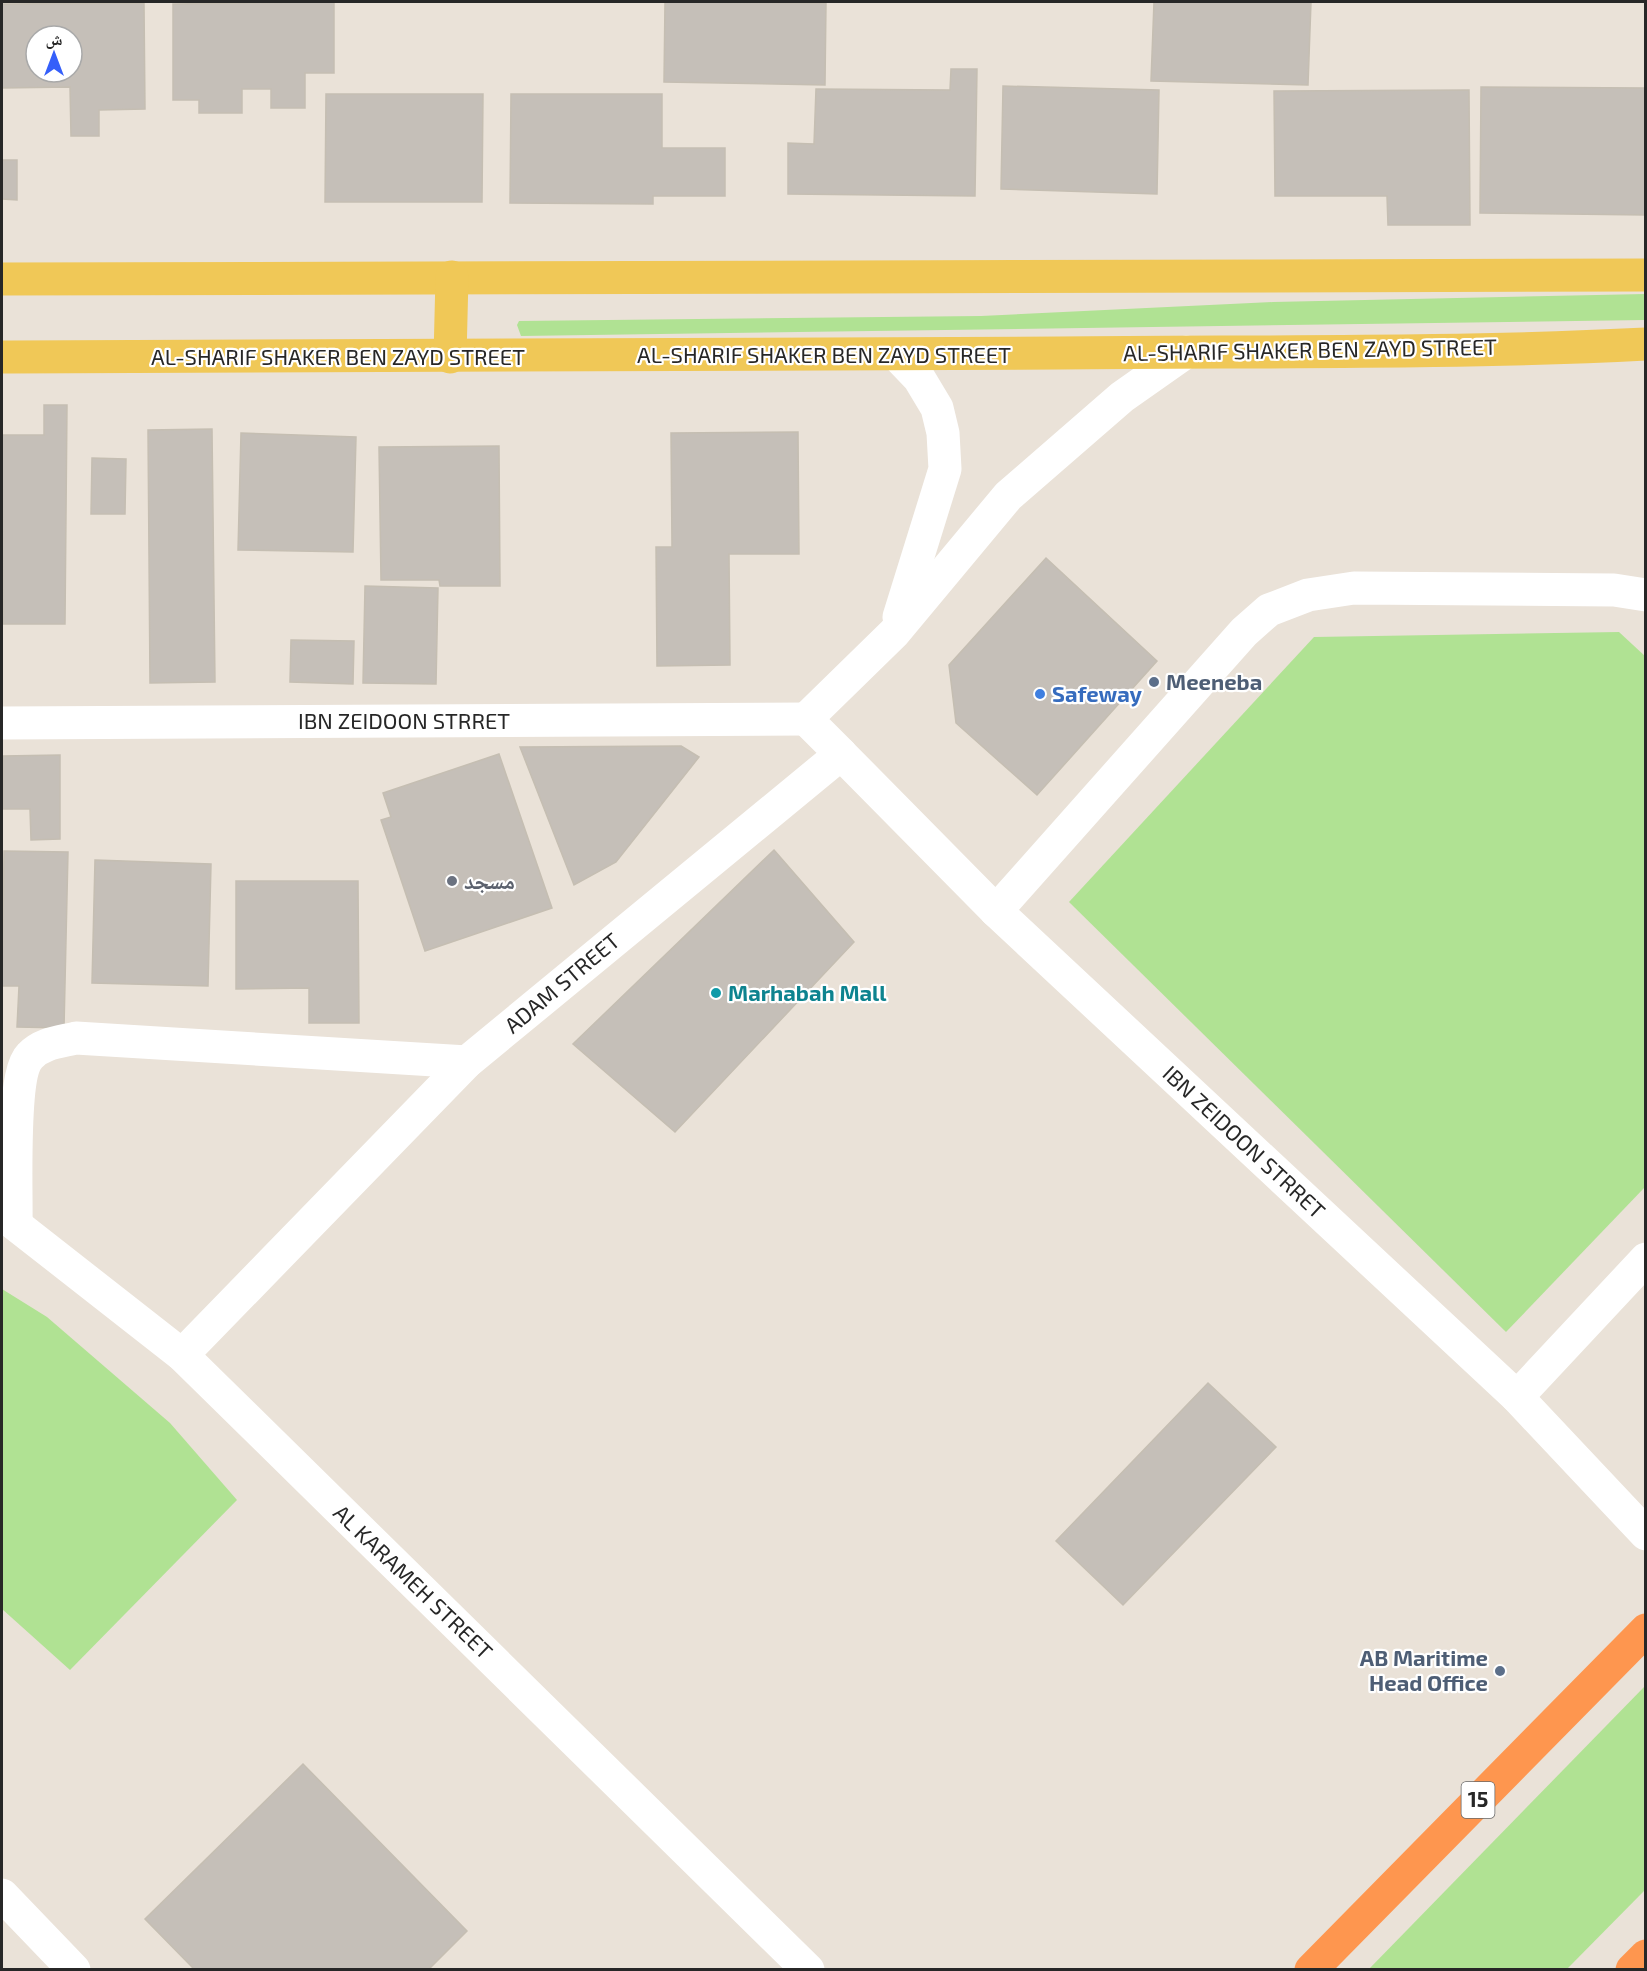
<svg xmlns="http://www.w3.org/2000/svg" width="1647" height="1971" font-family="'Exo 2','Noto Naskh Arabic',sans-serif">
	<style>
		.green { fill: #b0e293 }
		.building { fill: #c5bfb8; stroke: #c5beb2; stroke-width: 1.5; fill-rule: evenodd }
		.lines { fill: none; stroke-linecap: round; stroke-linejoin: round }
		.street { stroke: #fff; stroke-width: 33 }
		.primary { stroke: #f0c857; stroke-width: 33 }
		.highway { stroke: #fe964f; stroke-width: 33 }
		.service-dot { fill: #5c6f8a; stroke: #fff; stroke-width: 2 }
		.shop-dot { fill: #3f7fe0; stroke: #fff; stroke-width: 2 }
		.worship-dot { fill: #6b7280; stroke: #fff; stroke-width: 2 }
		.culture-dot { fill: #0f9aa8; stroke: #fff; stroke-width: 2 }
		.labels { text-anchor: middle; stroke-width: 4.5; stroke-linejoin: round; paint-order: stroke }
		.shield { fill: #fff; stroke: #686868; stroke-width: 1.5 }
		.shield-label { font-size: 21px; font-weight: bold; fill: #272727 }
		.street-label { font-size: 22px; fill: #272727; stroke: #fff }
		.service-label { font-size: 22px; font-weight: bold; fill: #4e5e75; stroke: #fff; text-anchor: start }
		.shop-label { font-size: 22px; font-weight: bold; fill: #366cbe; stroke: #fff; text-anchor: start }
		.worship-label { font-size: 22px; font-weight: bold; fill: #5b616d; stroke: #fff; text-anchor: start }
		.culture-label { font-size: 22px; font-weight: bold; fill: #0d838f; stroke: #fff; text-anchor: start }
	</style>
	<rect width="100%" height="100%" fill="#eae2d8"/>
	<g class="green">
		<polygon points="1645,294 1645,320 521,336 517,325 519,321 981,316 1273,302"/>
		<polygon points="1619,632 1646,657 1645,1187 1506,1332 1069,902 1314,637"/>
		<polygon points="2,1289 47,1317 170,1423 237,1500 70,1670 2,1609"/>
		<polygon points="1645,1686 1645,1890 1567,1969 1369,1969"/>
	</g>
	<g class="building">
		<polygon points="313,2 334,2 334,73 305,73 305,108 271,108 271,89 242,89 242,113 199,113 199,100 173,100 173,4"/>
		<polygon points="665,2 826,3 825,85 664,82"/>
		<polygon points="1154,2 1311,2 1308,85 1151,81"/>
		<path d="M144 3 145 109 99 110V136H71L70 87 2 88V4ZM36 36H72V72H36Z"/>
		<polygon points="951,69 977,69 975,196 788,194 788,143 814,144 816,89 950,90"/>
		<polygon points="1003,86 1159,90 1157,194 1001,189"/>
		<polygon points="1481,87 1646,88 1646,215 1480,213"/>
		<polygon points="1469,90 1470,225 1388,225 1387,196 1275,196 1274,91"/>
		<polygon points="326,94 483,94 482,202 325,202"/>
		<polygon points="511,94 662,94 662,148 725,148 725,196 653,196 653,204 510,203"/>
		<polygon points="2,160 17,160 17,200 2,199"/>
		<polygon points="44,405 67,405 65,624 3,624 2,435 44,435"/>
		<polygon points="212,429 215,682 150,683 148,430"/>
		<polygon points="798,432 799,554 729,554 730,665 657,666 656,547 672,547 671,433"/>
		<polygon points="241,433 356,437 353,552 238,550"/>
		<polygon points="499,446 500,586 440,586 439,580 381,580 379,447"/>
		<polygon points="92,458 126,459 125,514 91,514"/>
		<polygon points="1046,558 1157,661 1037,795 956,723 949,665"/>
		<polygon points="365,586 438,588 436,684 363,683"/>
		<polygon points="291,640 354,641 353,684 290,682"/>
		<polygon points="681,746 699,757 616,862 574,885 520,747"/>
		<polygon points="499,754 552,908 425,951 381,820 391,817 383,793"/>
		<polygon points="60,755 60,839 31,840 30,809 3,809 3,756"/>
		<polygon points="774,850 854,942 675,1132 573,1044"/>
		<polygon points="4,851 68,852 64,1028 17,1027 19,986 2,986"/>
		<polygon points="95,860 211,864 208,986 92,983"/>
		<polygon points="236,881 358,881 359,1023 309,1023 309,988 236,989"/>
		<polygon points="1208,1383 1276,1447 1123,1605 1056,1541"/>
		<polygon points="303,1764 467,1931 428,1970 195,1970 145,1919"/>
	</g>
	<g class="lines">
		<g class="street">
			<polyline points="897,355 919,378 937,408 943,433 945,469 899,617"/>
			<polyline points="2,723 806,719"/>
			<polyline points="841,754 996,911 1517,1397 1646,1534"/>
			<polyline points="996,911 1244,632 1269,610 1308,595 1354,588 1614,590 1646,595"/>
			<polyline points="2,1214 182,1355 808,1970"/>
			<path d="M16 1223C17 1192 11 1075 30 1056 42 1043 60 1042 76 1038L467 1062"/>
			<polyline points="182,1355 467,1062 841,754 806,719 894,633 1008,496 1122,397 1186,352"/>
			<polyline points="1517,1397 1646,1259"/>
			<polyline points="2,1895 74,1970"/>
		</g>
		<g class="primary">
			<polyline points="2,279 1646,275"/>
			<path d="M2 357C354 358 706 356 1059 353 1254 351 1450 354 1646 344"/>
			<polyline points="450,357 452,277"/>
		</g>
		<g class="highway">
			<polyline points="1311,1970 1646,1630"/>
			<polyline points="1632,1970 1646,1956"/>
		</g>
	</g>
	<g class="service-dot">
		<circle cx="1154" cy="682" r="6"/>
		<circle cx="1500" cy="1671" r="6"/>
	</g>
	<circle class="shop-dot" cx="1040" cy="694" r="6"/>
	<circle class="worship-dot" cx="452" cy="881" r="6"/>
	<circle class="culture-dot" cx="716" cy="993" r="6"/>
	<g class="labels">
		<rect class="shield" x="1461.5" y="1782" width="33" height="36" rx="4.5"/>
		<g class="shield-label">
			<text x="1478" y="1807">15</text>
		</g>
		<g class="street-label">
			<text transform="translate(1310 350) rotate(-1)" y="8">AL-SHARIF SHAKER BEN ZAYD STREET</text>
			<text x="824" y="363">AL-SHARIF SHAKER BEN ZAYD STREET</text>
			<text x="338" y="365">AL-SHARIF SHAKER BEN ZAYD STREET</text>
			<text x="404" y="729">IBN ZEIDOON STRRET</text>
			<text transform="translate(562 983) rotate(-40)" y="8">ADAM STREET</text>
			<text transform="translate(1244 1142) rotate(43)" y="8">IBN ZEIDOON STRRET</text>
			<text transform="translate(413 1582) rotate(44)" y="8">AL KARAMEH STREET</text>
		</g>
		<g class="service-label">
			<text x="1166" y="690">Meeneba</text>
			<text x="1488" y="1666" text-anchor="end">AB Maritime<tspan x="1488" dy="25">Head Office</tspan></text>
		</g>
		<g class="shop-label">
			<text x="1052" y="702">Safeway</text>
		</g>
		<g class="worship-label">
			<text x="464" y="889">مسجد</text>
		</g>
		<g class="culture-label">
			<text x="728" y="1001">Marhabah Mall</text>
		</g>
	</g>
	<rect width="1647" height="1971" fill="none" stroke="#272727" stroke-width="6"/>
	<g transform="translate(54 54)"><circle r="28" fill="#ffffff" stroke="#a9a9a9" stroke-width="1.5"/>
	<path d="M0-4.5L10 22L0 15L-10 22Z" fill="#355ffa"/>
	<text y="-9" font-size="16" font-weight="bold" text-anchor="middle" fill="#272727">ش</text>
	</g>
</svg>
